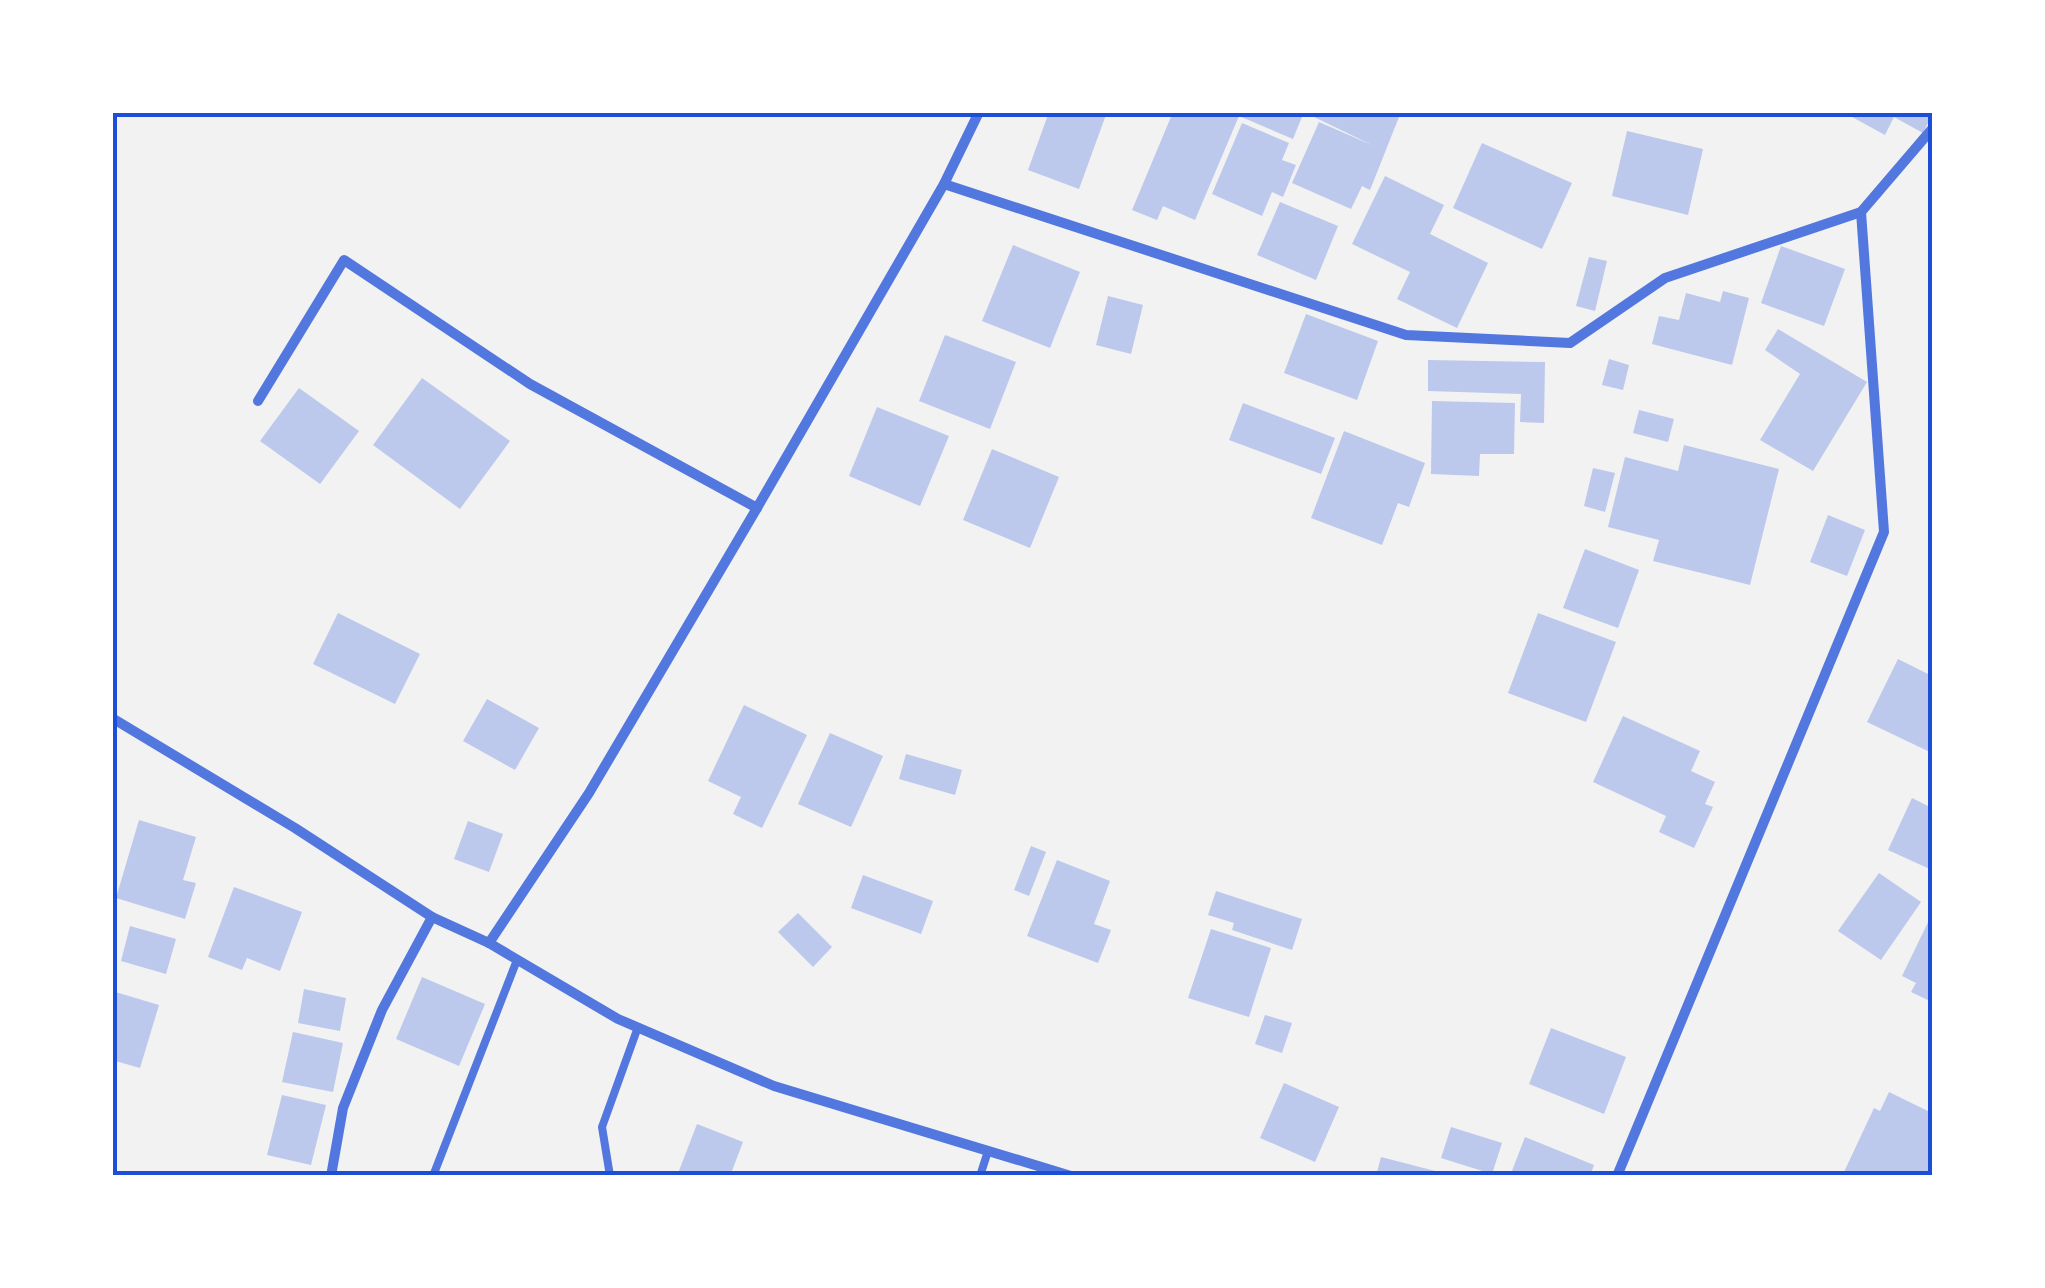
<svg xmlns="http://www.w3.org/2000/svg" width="2045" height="1288" font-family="Manrope,sans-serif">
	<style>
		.building { fill: #bdc9ec }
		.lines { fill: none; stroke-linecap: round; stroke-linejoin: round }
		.service { stroke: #5277de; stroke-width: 8 }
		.minor { stroke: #5277de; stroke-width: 10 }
		.neatline { fill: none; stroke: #1d4ed8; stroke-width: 4 }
	</style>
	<rect width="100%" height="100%" fill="#f2f2f2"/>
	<g class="building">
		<polygon points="1049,112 1107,112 1079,189 1028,170"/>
		<polygon points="1173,112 1304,112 1293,139 1239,116 1195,220 1163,206 1157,220 1132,210"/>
		<polygon points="1313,112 1401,112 1370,190 1362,186 1351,209 1292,183 1319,122 1374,146 1312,116"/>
		<polygon points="1843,112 1932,112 1932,115 1923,133 1894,117 1885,135"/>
		<polygon points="1242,123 1289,143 1282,160 1296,165 1283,197 1272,192 1262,216 1212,194"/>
		<polygon points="1627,131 1703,149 1688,215 1612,196"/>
		<polygon points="1482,143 1572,183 1542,249 1453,208"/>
		<polygon points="1385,176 1444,205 1430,234 1488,263 1457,328 1397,299 1410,272 1352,244"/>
		<polygon points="1280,202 1338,226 1316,280 1257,255"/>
		<polygon points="1013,245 1080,272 1050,348 982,321"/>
		<polygon points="1781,246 1845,269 1824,326 1761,303"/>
		<polygon points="1589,257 1607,261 1595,311 1576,306"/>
		<polygon points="1723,291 1749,298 1732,365 1652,344 1659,316 1679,320 1686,293 1720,302"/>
		<polygon points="1108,296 1143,305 1131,354 1096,345"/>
		<polygon points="1306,314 1378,341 1357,400 1284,373"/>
		<polygon points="1778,329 1867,382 1813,471 1760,440 1800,374 1765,350"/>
		<polygon points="945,335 1016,362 990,429 919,401"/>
		<polygon points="1609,359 1629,365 1623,390 1602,385"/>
		<polygon points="1428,360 1545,362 1544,423 1520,422 1521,394 1428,391"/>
		<polygon points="422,378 510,441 460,509 373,445"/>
		<polygon points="299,388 359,431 320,484 260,441"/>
		<polygon points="1432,401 1515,403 1514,454 1480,454 1479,476 1431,474"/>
		<polygon points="1243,403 1335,438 1321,474 1229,440"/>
		<polygon points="877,407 949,436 920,506 849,476"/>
		<polygon points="1639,410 1674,419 1668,442 1633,433"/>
		<polygon points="1344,431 1425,463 1409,507 1398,503 1382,545 1311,518"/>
		<polygon points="1684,445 1779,469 1750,585 1653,561 1659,540 1608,527 1625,457 1678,471"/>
		<polygon points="992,449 1059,477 1030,548 963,520"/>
		<polygon points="1593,468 1615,473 1605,512 1584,506"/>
		<polygon points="1828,515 1865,530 1847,576 1810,562"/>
		<polygon points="1585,549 1639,570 1618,628 1563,608"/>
		<polygon points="338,613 420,654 395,704 313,664"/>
		<polygon points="1538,613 1616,642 1586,722 1508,693"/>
		<polygon points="1898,659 1932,676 1932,753 1867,722"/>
		<polygon points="487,699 539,728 515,770 463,741"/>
		<polygon points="744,705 807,735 762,828 733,814 741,797 708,781"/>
		<polygon points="1623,716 1700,751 1691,771 1715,782 1705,804 1713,807 1694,848 1659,832 1666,816 1593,782"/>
		<polygon points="830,733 883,756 851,827 798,804"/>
		<polygon points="906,754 962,770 955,795 899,779"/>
		<polygon points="1912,798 1932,808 1932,870 1888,850"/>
		<polygon points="139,820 196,837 183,880 196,883 185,919 116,898"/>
		<polygon points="468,821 503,834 489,872 454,859"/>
		<polygon points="1031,846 1046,852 1029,896 1014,890"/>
		<polygon points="1057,860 1110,881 1094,924 1111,930 1098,963 1027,936"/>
		<polygon points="1879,873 1921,902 1881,960 1838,931"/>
		<polygon points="863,875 933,901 921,934 851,908"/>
		<polygon points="234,887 302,912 280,971 247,958 242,970 208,957"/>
		<polygon points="1216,891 1302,919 1292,950 1232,930 1234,923 1208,915"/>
		<polygon points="798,913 832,947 813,967 778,932"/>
		<polygon points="1932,914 1932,1002 1911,992 1916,983 1902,976"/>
		<polygon points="130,926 176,939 166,974 121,961"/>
		<polygon points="1211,929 1271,948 1249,1017 1188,998"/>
		<polygon points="422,977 485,1004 459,1066 396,1039"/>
		<polygon points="304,989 346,998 340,1031 298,1023"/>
		<polygon points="112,991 159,1005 140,1068 112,1060"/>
		<polygon points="1265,1015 1292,1023 1282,1053 1255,1044"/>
		<polygon points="1551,1028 1626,1057 1604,1114 1529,1084"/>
		<polygon points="293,1032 343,1043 333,1092 282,1082"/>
		<polygon points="1284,1083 1339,1107 1315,1162 1260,1138"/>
		<polygon points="1889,1092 1932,1113 1932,1176 1852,1176 1844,1172 1874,1108 1880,1111"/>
		<polygon points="282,1095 326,1105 311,1165 267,1155"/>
		<polygon points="697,1124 743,1142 730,1176 677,1176"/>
		<polygon points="1451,1127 1502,1143 1492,1174 1441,1158"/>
		<polygon points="1525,1137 1594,1165 1590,1176 1510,1176"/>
		<polygon points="1381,1157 1447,1174 1447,1176 1376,1176"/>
	</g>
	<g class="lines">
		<g class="service">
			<polyline points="433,1176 517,960"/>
			<polyline points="610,1176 602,1127 638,1027"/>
			<polyline points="980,1176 988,1151"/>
		</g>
		<g class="minor">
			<polyline points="944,184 1406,335 1570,343 1665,278 1861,212 1932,129"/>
			<polyline points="258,401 344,260 530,384 757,508"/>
			<polyline points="112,718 295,828 432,917 489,943 618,1019 774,1086 1071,1176"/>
			<polyline points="489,943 589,793 757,508 944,184 979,112"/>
			<polyline points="331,1176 343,1108 382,1010 432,917"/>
			<polyline points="1617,1176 1884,532 1861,212"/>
		</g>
	</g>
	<rect width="2045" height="1288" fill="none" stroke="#ffffff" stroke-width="230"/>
	<rect x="115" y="115" width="1815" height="1058" class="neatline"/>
</svg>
